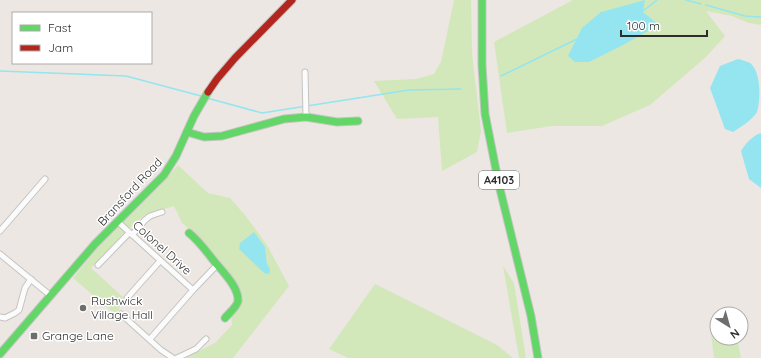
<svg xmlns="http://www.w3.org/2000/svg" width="761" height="358" font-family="Quicksand,sans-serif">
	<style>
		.green { fill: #d3e8ba; fill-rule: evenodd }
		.water { fill: #94e5ef }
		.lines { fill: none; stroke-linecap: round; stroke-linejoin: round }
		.stream { stroke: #94e5ef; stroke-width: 1.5 }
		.street-casing { stroke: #c5c4c3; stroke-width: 7 }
		.fast-casing { stroke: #c5c4c3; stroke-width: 9 }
		.jam-casing { stroke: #c5c4c3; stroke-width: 9 }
		.street { stroke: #fcfbfb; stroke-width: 5 }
		.fast { stroke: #63d668; stroke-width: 7 }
		.jam { stroke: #b3261e; stroke-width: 7 }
		.poi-dot { fill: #706e6c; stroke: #fff; stroke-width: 1.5 }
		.labels { text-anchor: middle; stroke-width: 3; stroke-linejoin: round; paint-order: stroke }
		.shield { fill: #fff; stroke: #6c6c6c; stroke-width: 1 }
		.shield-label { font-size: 11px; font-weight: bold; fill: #2d2d2d }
		.street-label { font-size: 12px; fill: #2d2d2d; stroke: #fff }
		.poi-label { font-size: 12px; fill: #2d2d2d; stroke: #fff; text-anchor: start }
	</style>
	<rect width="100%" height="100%" fill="#ece7e2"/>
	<g class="green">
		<polygon points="454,0 471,0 472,53 481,131 477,152 442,171 438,117 397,119 374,81 416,79 434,74 441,62"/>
		<polygon points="573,0 761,0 761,25 749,23 732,16 706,11 725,36 706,57 650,105 602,126 552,126 507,133 494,42"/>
		<path d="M178 165 208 193 230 198 245 215 267 245 289 286 233 358H185L215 343 232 325 231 316 242 302 229 272 197 236 182 223 174 206 145 215 123 234 91 268 123 297 117 316 73 278 97 248 161 185ZM265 247 267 264 264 273 259 266 247 257Z"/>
		<polygon points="503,266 514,283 526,358 519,358"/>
		<polygon points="375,284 497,345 513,358 348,358 329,349"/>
		<polygon points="717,326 717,338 737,338 741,358 714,358 711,333"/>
	</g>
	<g class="water">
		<polygon points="645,0 643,12 659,25 623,45 589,62 575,62 568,56 582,28 601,12"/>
		<path d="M738 59C742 60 746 61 750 63 761 71 761 100 757 112 751 121 742 126 733 132L725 129 710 88 720 66Z"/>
		<path d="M761 133V188L749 179 741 151C746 143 752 136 761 133Z"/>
		<polygon points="254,232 265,247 267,264 270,269 269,274 264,273 239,249 240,243"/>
	</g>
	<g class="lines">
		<g class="stream">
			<polyline points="686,0 701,4"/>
			<polyline points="706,5 745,16 761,17"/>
			<polyline points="643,11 657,0"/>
			<polyline points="0,71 126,76 201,96"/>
			<polyline points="501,76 577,39"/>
			<polyline points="207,98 262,113 409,90 461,89"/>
		</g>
		<g class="street-casing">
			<g id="street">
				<polyline points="305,72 306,117"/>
				<polyline points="117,221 193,290"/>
				<polyline points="0,231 45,179"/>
				<polyline points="132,235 145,220 150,216 162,212"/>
				<polyline points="0,254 51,296"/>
				<polyline points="98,265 129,233"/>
				<polyline points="127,298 160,261"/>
				<polyline points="121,314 161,350 173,358"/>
				<polyline points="0,317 5,318 15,313 19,310 25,288 31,279"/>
				<polyline points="150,339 193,290 217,265"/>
				<polyline points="177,358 196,349 206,339"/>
			</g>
		</g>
		<g class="fast-casing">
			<g id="fast">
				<polyline points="482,0 482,65 485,114 499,185 531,316 538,358"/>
				<polyline points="187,132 204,137 222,136 284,119 306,117 337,122 358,121"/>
				<path d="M189 233C199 241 206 251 214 261 222 271 239 287 238 301 237 307 229 313 225 318"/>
				<polyline points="0,354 95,244 164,175 176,156 194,116 208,92"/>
			</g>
		</g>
		<g class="jam-casing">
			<polyline id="jam" points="208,92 217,79 235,58 292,0"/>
		</g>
		<use href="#street" class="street"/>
		<use href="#fast" class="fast"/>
		<use href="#jam" class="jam"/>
	</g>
	<g class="poi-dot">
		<circle cx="83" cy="308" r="4"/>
		<rect x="30" y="332" width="8" height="8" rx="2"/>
	</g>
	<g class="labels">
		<rect class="shield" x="479" y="171" width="40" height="18" rx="3"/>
		<g class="shield-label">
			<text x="499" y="184">A4103</text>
		</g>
		<g class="street-label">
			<text transform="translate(130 192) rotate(-47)" y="4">Bransford Road</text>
			<text transform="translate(162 248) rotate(42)" y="4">Colonel Drive</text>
		</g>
		<g class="poi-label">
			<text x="91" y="305">Rushwick<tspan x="91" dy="14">Village Hall</tspan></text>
			<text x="42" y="340">Grange Lane</text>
		</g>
	</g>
	<rect x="12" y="12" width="140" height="52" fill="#ffffff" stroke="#ababab"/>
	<rect x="20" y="25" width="20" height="6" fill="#63d668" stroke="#ababab"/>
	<text x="48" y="32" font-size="12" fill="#2d2d2d">Fast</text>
	<rect x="20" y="45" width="20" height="6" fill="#b3261e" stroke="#ababab"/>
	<text x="48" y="52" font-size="12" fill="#2d2d2d">Jam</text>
	<g transform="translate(729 326) rotate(143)"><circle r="19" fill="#ffffff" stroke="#ababab"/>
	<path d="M0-3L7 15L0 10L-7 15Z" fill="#706e6c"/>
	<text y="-6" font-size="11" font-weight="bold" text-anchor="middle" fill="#2d2d2d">N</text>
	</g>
	<path d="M621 30v6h86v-6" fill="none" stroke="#2d2d2d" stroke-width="2"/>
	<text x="627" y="30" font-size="12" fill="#2d2d2d" stroke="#ffffff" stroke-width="3" paint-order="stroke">100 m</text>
</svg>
